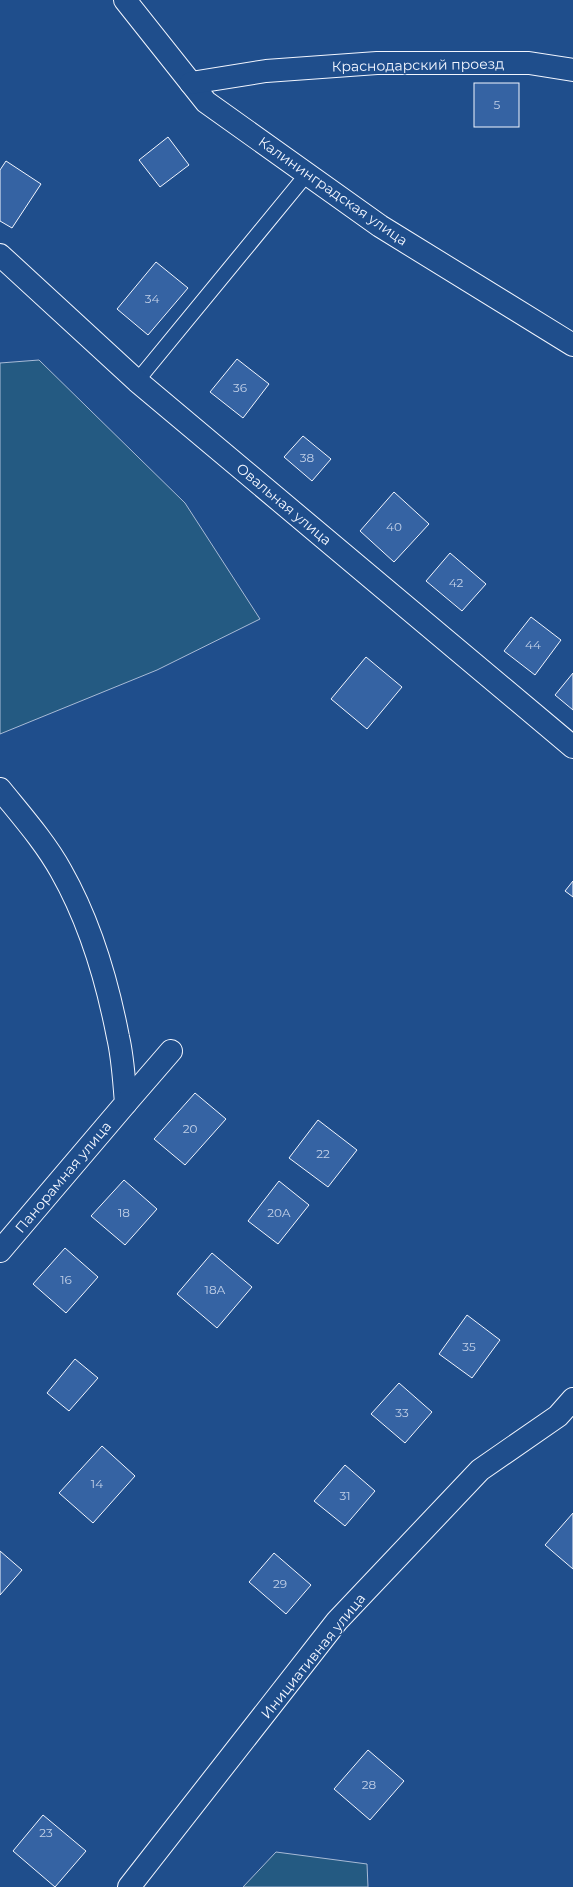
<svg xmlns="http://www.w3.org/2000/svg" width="573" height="1887" font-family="Montserrat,sans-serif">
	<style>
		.green { fill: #245a82; stroke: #a8bbd7 }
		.building { fill: #3563a3; stroke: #f2f6ff }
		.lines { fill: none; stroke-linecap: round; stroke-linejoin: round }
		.service-casing { stroke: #f2f6ff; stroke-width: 16 }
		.minor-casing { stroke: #f2f6ff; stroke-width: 24 }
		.service { stroke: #1f4e8c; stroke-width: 14 }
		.minor { stroke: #1f4e8c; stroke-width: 22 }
		.labels { text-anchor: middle; stroke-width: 3; stroke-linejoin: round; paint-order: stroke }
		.number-label { font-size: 12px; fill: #c3d1e8 }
		.street-label { font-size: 14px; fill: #f2f6ff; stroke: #1f4e8c }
	</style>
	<rect width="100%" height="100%" fill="#1f4e8c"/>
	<g class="green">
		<polygon points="39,360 185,503 260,619 157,670 0,734 0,363"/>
		<polygon points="276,1852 367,1864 368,1887 243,1887"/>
	</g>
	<g class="building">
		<rect x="474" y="83" width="45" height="44"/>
		<polygon points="168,137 189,165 160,187 139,160"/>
		<polygon points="6,161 41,184 12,228 0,221 0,170"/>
		<polygon points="156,262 188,288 148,335 117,309"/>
		<polygon points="237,359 269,384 243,418 210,392"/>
		<polygon points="303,436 331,459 312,481 284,457"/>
		<polygon points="394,492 429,524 394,562 360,531"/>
		<polygon points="450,553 486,584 462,611 426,581"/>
		<polygon points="531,617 561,640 535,675 504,651"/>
		<polygon points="366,657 402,687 367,729 331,699"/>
		<polygon points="573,673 573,710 555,695"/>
		<polygon points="573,881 573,897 565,891"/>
		<polygon points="195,1093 226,1119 185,1165 154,1139"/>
		<polygon points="318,1120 357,1150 328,1187 289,1158"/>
		<polygon points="124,1180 157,1209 125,1245 91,1216"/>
		<polygon points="279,1181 309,1205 278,1244 248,1221"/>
		<polygon points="65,1248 98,1277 66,1313 33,1284"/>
		<polygon points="212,1253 252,1287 217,1328 177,1294"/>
		<polygon points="467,1315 500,1340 472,1378 439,1354"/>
		<polygon points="75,1359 98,1378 69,1411 47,1393"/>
		<polygon points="399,1383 432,1412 405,1443 371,1414"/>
		<polygon points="102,1446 135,1476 93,1523 59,1493"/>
		<polygon points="345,1465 375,1491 345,1526 314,1501"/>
		<polygon points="573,1513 573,1569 545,1545"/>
		<polygon points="0,1551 22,1570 0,1595"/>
		<polygon points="274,1553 311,1585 286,1614 249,1582"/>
		<polygon points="368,1750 404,1781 370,1820 334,1789"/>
		<polygon points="43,1815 86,1851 55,1887 13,1851"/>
	</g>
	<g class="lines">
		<g class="service-casing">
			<polyline id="service" points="137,381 307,174"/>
		</g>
		<g class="minor-casing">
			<g id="minor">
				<polyline points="125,0 206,102 380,226 573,345"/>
				<polyline points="191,83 266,71 377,63 529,63 573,70"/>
				<polyline points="0,255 137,381 573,747"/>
				<path d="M0 789C21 815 45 842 61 871 90 922 107 980 118 1037 123 1058 124 1081 126 1103L0 1251"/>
				<polyline points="126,1103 171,1051"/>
				<polyline points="129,1887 337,1621 480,1470 558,1416 573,1399"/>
			</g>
		</g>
		<use href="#service" class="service"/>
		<use href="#minor" class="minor"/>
	</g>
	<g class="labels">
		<g class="number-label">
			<text x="497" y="109">5</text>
			<text x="152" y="303">34</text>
			<text x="240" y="392">36</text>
			<text x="307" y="462">38</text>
			<text x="394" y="531">40</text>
			<text x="456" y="587">42</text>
			<text x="533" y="649">44</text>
			<text x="190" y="1133">20</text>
			<text x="323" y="1158">22</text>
			<text x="124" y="1217">18</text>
			<text x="279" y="1217">20А</text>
			<text x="66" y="1284">16</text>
			<text x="215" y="1294">18А</text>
			<text x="469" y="1351">35</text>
			<text x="402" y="1417">33</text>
			<text x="97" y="1488">14</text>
			<text x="345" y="1500">31</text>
			<text x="280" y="1588">29</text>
			<text x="369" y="1789">28</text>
			<text x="46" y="1837">23</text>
		</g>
		<g class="street-label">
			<text transform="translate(418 65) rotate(-1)" y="5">Краснодарский проезд</text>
			<text transform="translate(333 191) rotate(35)" y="5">Калининградская улица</text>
			<text transform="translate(284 504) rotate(40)" y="5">Овальная улица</text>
			<text transform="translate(63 1177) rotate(-50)" y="5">Панорамная улица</text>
			<text transform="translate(313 1656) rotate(-51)" y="5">Инициативная улица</text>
		</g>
	</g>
</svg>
